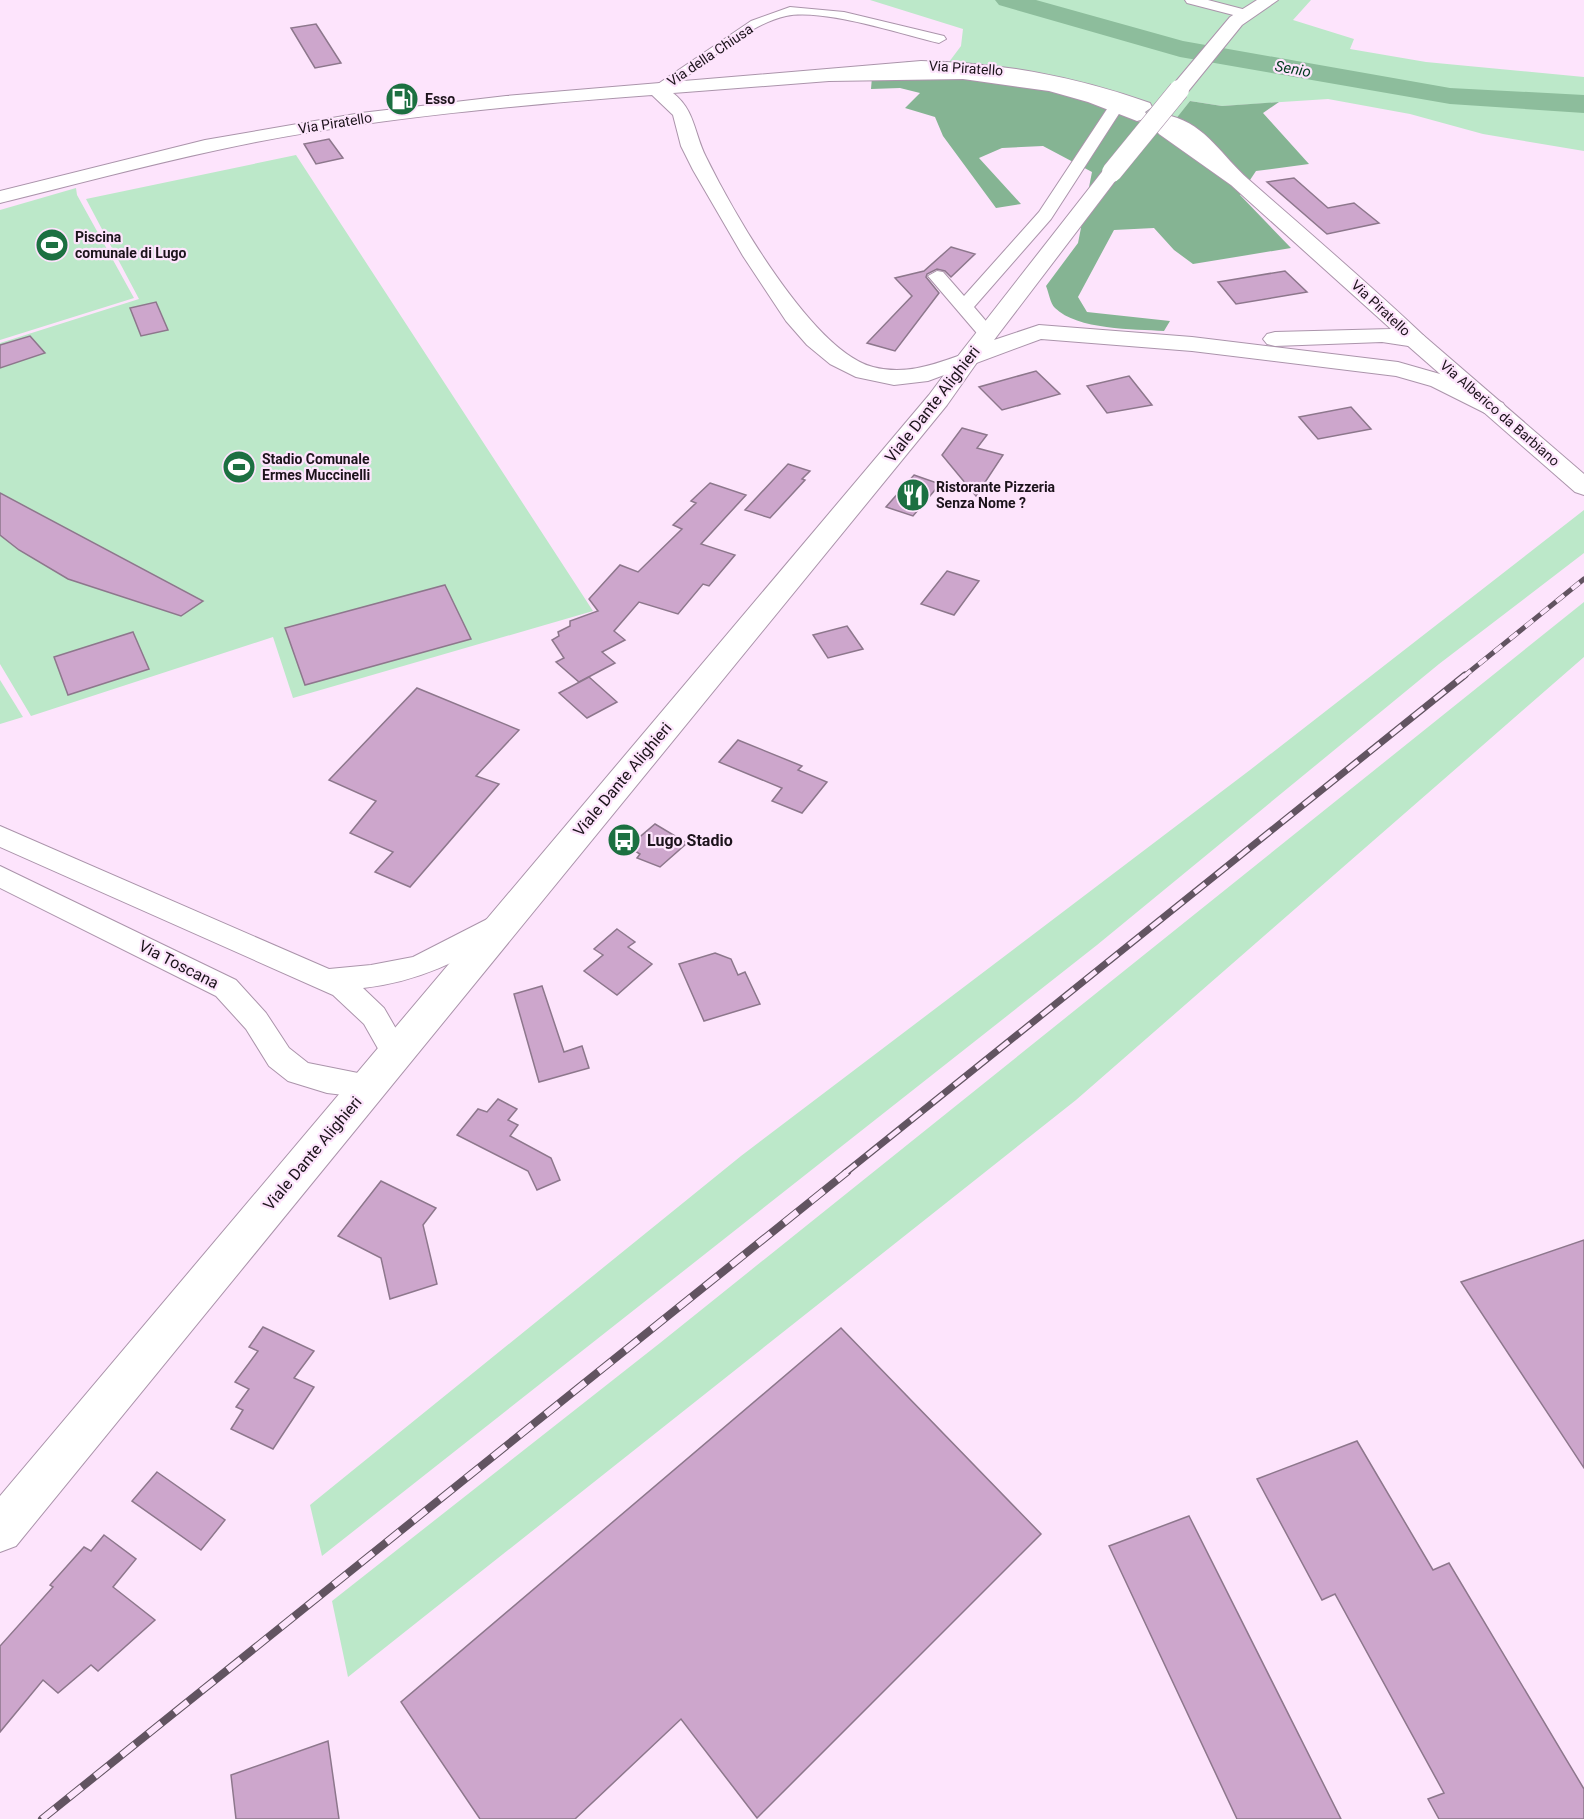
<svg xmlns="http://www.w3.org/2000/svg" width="1584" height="1819" font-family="Roboto,sans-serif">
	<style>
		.green { fill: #bce8c9 }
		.forest { fill: #85b493 }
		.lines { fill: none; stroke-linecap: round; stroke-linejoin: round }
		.river { fill: #8dbd9c; fill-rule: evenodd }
		.building { fill: #cda6cc; stroke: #8d778c; stroke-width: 1.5 }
		.street-casing { stroke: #ab94ab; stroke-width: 2 }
		.secondary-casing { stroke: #ab94ab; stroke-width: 2 }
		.primary-casing { stroke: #ab94ab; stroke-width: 2 }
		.street { fill: #fff; fill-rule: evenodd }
		.secondary { fill: #fff; fill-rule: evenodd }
		.primary { fill: #fff; fill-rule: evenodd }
		.rail-far2-casing { stroke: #625461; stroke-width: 5 }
		.rail-far1-casing { stroke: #625461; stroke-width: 7 }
		.rail-casing { stroke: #625461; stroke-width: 8 }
		.rail-far2 { stroke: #fde4fc; stroke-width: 4; stroke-dasharray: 10; stroke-linecap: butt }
		.rail-far1 { stroke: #fde4fc; stroke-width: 4.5; stroke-dasharray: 14; stroke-linecap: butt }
		.rail { stroke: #fde4fc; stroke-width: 6; stroke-dasharray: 17; stroke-linecap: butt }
		.primary-bridge-casing { stroke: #ab94ab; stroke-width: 21; stroke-linecap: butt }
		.primary-bridge { stroke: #fff; stroke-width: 20 }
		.labels { text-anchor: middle; stroke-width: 4.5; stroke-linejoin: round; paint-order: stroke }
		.far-street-label { font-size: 14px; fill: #1c131b; stroke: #fde4fc }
		.far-poi-label { font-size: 14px; font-weight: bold; fill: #1c131b; stroke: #fde4fc; text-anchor: start }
		.far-water-label { font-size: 15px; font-style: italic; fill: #003c1e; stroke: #fde4fc }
		.street-label { font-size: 16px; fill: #1c131b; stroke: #fde4fc }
		.poi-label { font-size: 16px; font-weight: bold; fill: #1c131b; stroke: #fde4fc; text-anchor: start }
	</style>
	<rect width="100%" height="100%" fill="#fde4fc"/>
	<g class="green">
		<polygon points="870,0 1311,0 1293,20 1354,39 1350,49 1426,62 1584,77 1584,151 1483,134 1410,114 1328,99 1222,106 1190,101 1165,134 1105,105 883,76 907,61 949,62 961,46 963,29"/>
		<polygon points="296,155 593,611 293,698 273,637 31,716 0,664 0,343 139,299 86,199"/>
		<polygon points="76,188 77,195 134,298 0,340 0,210"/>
		<polygon points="1584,510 1584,553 1439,664 1097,945 322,1556 310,1505 741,1156 1250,770"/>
		<polygon points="1584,602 1584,657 1076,1100 348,1677 332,1601 660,1343"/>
		<polygon points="0,680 23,717 0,724"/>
	</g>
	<path class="forest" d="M925 74 1057 88 1105 105 1164 134 1190 101 1222 106 1279 102 1263 113 1309 164 1256 171 1240 195 1291 248 1193 264 1174 250 1154 228 1114 230 1078 297 1087 312 1170 321 1164 331C1134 329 1077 330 1055 308 1050 303 1049 293 1046 286L1078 243 1092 172 1043 146 1002 148 979 158 1021 204 996 208 943 136 935 117 905 108 920 93 900 88 871 89 872 77Z"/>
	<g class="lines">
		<polygon class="river" points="995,0 1036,0 1183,41 1450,88 1584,95 1584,113 1450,104 1180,57 999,5"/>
	</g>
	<g class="building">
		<polygon points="316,24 341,63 315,68 291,28"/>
		<polygon points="329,139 343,158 316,164 304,144"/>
		<polygon points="1294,178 1328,208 1354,203 1379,223 1327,234 1267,182"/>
		<polygon points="951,247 975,254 951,277 945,271 937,269 927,274 926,277 939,293 895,351 867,343 912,296 895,278 924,271"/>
		<polygon points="1285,271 1307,292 1236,304 1218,282"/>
		<polygon points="156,302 168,330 141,336 130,308"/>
		<polygon points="30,336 45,353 0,368 0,345"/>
		<polygon points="1036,371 1060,394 1002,410 979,387"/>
		<polygon points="1129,376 1152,405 1107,413 1087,386"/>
		<polygon points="1351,407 1371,429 1318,439 1299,417"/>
		<polygon points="962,428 987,435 977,448 1003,455 976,496 942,455"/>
		<polygon points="788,464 810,471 802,479 805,480 770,518 745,510"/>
		<polygon points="914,475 940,484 913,516 886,507"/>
		<polygon points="710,483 746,495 701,544 735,555 709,586 703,584 678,614 639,602 614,631 625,640 602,652 615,663 579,682 556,662 564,658 552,640 559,636 558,632 570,626 570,621 598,611 589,599 620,565 638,572 682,529 673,525 696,503 691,501"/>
		<polygon points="0,493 203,601 181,616 68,579 19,550 0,535"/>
		<polygon points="947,571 979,581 954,615 921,604"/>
		<polygon points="445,585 471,639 305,685 285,628"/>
		<polygon points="847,626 863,649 828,658 813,635"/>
		<polygon points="133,632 149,669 68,695 54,657"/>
		<polygon points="589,677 617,702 587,718 559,693"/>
		<polygon points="417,688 519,730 476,776 499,784 410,887 375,872 393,852 350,833 376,801 329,780"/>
		<polygon points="738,740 802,766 798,770 827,782 802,813 772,801 782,788 719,762"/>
		<polygon points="655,824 687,843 660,867 637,858 640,854 628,847"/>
		<polygon points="617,929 635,942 628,947 652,964 617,995 584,971 603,955 594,949"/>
		<polygon points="715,953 731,959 738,975 745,972 760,1004 704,1021 679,964"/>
		<polygon points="542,986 564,1052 582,1046 589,1068 539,1082 514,994"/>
		<polygon points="498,1099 517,1109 508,1120 518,1125 510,1136 551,1158 560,1180 537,1190 528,1171 457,1135 478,1109 487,1112"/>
		<polygon points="381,1181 436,1208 423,1225 437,1284 390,1299 381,1258 338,1236"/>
		<polygon points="1584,1240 1584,1468 1461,1282"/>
		<polygon points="263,1327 314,1351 294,1378 314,1387 273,1449 231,1429 243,1410 236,1407 249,1389 235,1382 258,1351 249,1347"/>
		<polygon points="841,1328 1041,1534 757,1818 681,1719 575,1819 480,1819 401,1702"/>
		<polygon points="1357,1441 1433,1570 1449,1563 1584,1789 1584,1819 1439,1819 1428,1799 1444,1793 1335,1594 1322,1600 1257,1479"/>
		<polygon points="157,1472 225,1520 201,1550 132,1501"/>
		<polygon points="1189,1516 1341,1819 1237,1819 1109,1546"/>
		<polygon points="104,1535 136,1559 113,1587 155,1620 98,1671 91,1665 58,1693 43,1680 0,1732 0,1646 53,1587 50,1585 84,1547 91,1551"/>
		<polygon points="328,1741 339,1819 236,1819 231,1775"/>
	</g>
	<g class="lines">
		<g class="street-casing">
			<g id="street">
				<polygon points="1185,0 1208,0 1250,11 1252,14 1245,18 1187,3"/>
				<path d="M790 7 844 12 944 36 946 39 939 43C901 34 823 8 786 16 744 25 700 71 662 93H652L649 90 751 21Z"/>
				<polygon points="1116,101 1124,106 1051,219 974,307 997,334 995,338 981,338 928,276 937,271 943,272 964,296 1039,212 1111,103"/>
				<path d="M0 826 329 969 371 965 413 957 499 913 509 917 513 924 509 931C462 960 418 982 363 988L384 1008 410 1053 405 1061 395 1065 385 1061 364 1024 333 995 0 847Z"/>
				<polygon points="0,866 236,980 266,1013 289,1048 308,1063 378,1077 383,1086 378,1095 368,1098 327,1093 288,1081 269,1066 246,1029 216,996 0,888"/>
			</g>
		</g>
		<g class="secondary-casing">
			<g id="secondary">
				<polygon points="1415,333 1423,335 1584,474 1584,495 1575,492 1407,345 1403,340 1407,335"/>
				<polygon points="966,354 974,356 978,361 947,405 16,1546 0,1552 0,1496 929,395 958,356"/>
			</g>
		</g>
		<g class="primary-casing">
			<g id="primary">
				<polygon points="1257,0 1278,0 1242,25 1186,94 1172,94 1170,90 1172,86 1230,17"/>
				<path d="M921 61C1002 63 1074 76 1150 103L1152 107 1145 112 1147 115 1144 119 1137 121 1088 102 1049 91 963 79 829 81 673 93C695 110 694 133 706 157 733 212 812 351 873 367 903 375 930 366 958 356L1105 168H1119L1122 172 994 340 1039 325 1192 337 1398 362 1447 376 1503 403 1506 408 1503 413 1494 415 1485 413 1431 386 1396 376 1192 351 1041 339 928 381 894 385 856 377 830 364 807 345 786 321 743 256 693 170 681 146 673 115 652 95C519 105 387 117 256 142 169 159 85 182 0 203V191L205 140 361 113 506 96Z"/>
				<path d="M1171 116C1206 125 1223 157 1248 179 1307 231 1366 281 1423 335L1427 340 1423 345 1415 347 1382 342 1275 346 1267 344 1263 339 1267 334 1275 332 1391 329 1231 185 1159 134 1156 130 1163 125 1161 122Z"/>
			</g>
		</g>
		<use href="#street" class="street"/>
		<use href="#secondary" class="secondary"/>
		<use href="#primary" class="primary"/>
		<g class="rail-far2-casing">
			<polyline id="rail-far2" points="1463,677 1584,579"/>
		</g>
		<g class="rail-far1-casing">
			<polyline id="rail-far1" points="845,1173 1465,675"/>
		</g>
		<g class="rail-casing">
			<polyline id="rail" points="42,1819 847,1172"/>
		</g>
		<use href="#rail-far2" class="rail-far2"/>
		<use href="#rail-far1" class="rail-far1"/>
		<use href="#rail" class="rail"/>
		<g class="primary-bridge-casing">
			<polyline id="primary-bridge" points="1112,172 1179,90"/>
		</g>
		<use href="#primary-bridge" class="primary-bridge"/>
	</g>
	<defs>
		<g id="fuel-disc" transform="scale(1.725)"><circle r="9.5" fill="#1c7041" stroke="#fde4fc"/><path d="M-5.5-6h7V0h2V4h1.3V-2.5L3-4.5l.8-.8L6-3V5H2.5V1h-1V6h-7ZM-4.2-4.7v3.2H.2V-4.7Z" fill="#fff"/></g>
		<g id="stadium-disc" transform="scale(1.725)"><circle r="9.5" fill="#1c7041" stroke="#fde4fc"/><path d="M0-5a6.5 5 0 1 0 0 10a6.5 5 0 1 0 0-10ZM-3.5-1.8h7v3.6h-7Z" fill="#fff"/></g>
		<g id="restaurant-disc" transform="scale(1.725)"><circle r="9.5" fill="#1c7041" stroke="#fde4fc"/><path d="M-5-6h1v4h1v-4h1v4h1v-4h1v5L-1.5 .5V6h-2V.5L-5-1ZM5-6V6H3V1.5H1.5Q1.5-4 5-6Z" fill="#fff"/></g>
		<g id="bus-disc" transform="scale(1.725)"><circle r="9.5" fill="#1c7041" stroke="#fde4fc"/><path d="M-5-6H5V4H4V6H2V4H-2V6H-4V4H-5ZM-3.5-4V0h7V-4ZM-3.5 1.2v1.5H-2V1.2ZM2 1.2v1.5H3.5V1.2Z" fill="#fff"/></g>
	</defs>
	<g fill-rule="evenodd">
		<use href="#fuel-disc" x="402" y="99"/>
		<use href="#stadium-disc" x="52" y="245"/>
		<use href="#stadium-disc" x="239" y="467"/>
		<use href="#restaurant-disc" x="913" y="495"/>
		<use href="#bus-disc" x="624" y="840"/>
	</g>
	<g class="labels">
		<g class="far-street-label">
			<text transform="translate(710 55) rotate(-34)" y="5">Via della Chiusa</text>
			<text transform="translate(966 68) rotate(4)" y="5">Via Piratello</text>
			<text transform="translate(335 123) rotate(-9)" y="5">Via Piratello</text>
			<text transform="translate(1381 308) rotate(43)" y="5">Via Piratello</text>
			<text transform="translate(1500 413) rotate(41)" y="5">Via Alberico da Barbiano</text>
		</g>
		<g class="far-poi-label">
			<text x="425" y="104">Esso</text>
			<text x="75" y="242">Piscina<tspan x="75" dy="16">comunale di Lugo</tspan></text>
			<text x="262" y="464">Stadio Comunale<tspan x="262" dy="16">Ermes Muccinelli</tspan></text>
			<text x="936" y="492">Ristorante Pizzeria<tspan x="936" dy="16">Senza Nome ?</tspan></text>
		</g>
		<g class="far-water-label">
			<text transform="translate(1293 69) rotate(10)" y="5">Senio</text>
		</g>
		<g class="street-label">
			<text transform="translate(932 404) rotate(-52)" y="6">Viale Dante Alighieri</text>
			<text transform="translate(622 779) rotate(-50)" y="6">Viale Dante Alighieri</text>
			<text transform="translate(179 964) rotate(27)" y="6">Via Toscana</text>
			<text transform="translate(312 1153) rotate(-50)" y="6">Viale Dante Alighieri</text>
		</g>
		<g class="poi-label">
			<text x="647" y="846">Lugo Stadio</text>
		</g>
	</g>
</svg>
